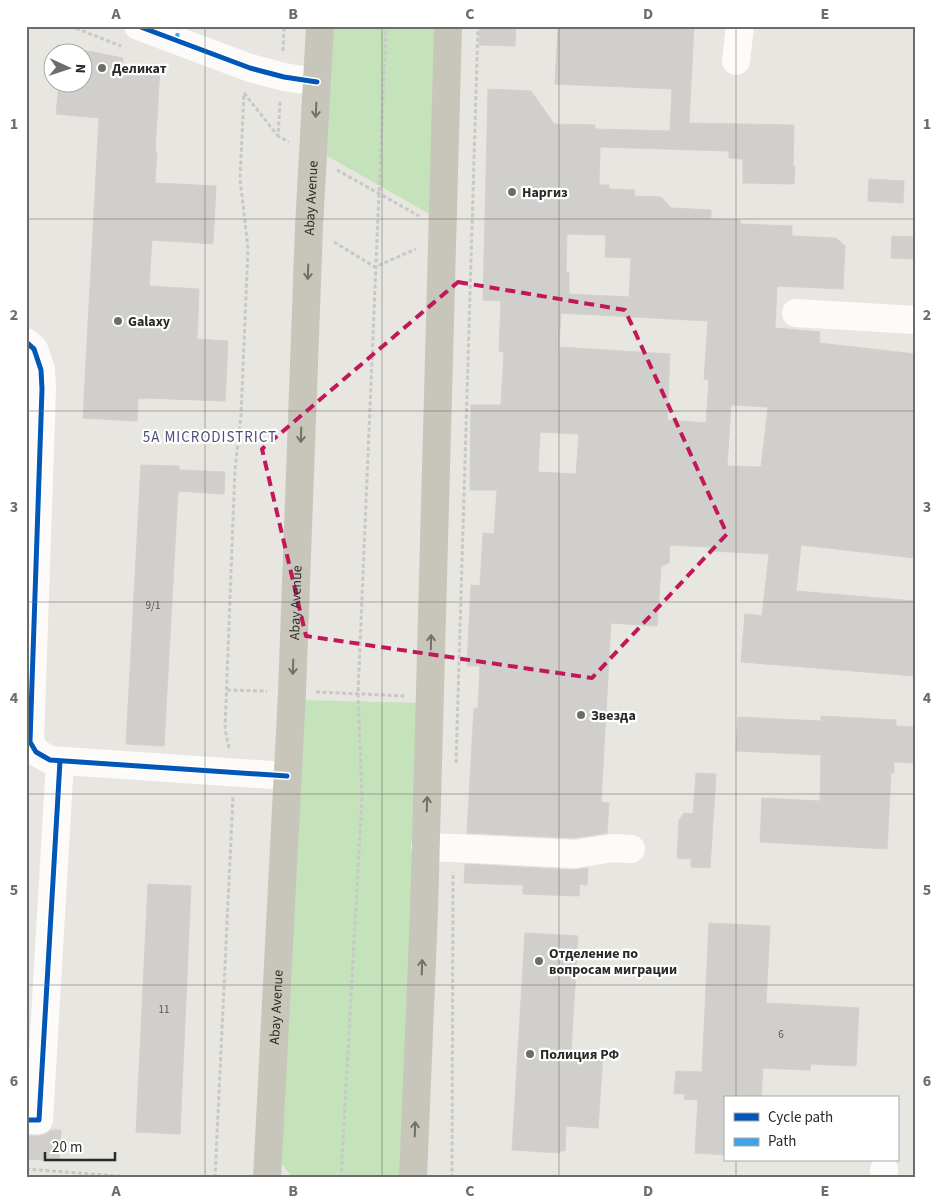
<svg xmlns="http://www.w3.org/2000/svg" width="941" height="1204" font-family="'Source Sans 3',sans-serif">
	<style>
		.green { fill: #c5e3ba }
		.building { fill: #d1cfcb; stroke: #d3d1cc; fill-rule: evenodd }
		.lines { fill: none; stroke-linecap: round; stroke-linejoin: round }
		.path { stroke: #c8c8c7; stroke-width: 3; stroke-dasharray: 4 2.5; stroke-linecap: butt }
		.minor { stroke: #fcfbfa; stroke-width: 28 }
		.major { stroke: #c8c6ba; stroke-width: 28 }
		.quiet { stroke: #3ea3eb; stroke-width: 4; stroke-dasharray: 8 4; stroke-linecap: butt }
		.cycleway-casing { stroke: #fff; stroke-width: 8 }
		.cycleway { stroke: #0057b8; stroke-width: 5 }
		.oneway { stroke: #71706b }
		.marked { fill: none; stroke: #c2185b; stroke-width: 4; stroke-dasharray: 10 6; stroke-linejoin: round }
		.grid { fill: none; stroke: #6c6c6a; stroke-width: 1; stroke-opacity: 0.55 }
		.poi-dot { fill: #6c6c6a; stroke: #fff; stroke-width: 2 }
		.labels { text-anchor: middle; stroke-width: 4.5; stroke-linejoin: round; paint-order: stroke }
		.number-label { font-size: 11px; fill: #545453 }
		.poi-label { font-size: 14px; font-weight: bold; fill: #2a2a2a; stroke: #fff; text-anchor: start }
		.street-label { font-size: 14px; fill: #2a2a2a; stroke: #fff }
		.neighbourhood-label { font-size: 15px; letter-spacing: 1px; fill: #4c4e7a; stroke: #fff }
		.neatline { fill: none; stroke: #6c6c6a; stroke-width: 2 }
		.grid-label { font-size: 16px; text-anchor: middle; font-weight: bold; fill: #6c6c6a }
	</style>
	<rect width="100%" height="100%" fill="#e8e6e0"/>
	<g class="green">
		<polygon points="333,26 436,26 433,216 327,156"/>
		<polygon points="302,700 421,703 401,1174 398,1178 293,1178 280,1162"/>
	</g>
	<g class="building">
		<polygon points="480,26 516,26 515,46 479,45"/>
		<path d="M558 26H694L689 123 794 125 793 166H795L794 184 743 183V159L729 158V151L600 147 599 185H609V189L635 190 634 196 661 197 671 208 711 210V219L740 220 741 224 792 226V236L836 238 845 246 843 289 777 286 775 328 820 332 819 343 915 354V558L801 545 796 591 915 601V676L741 662 745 614 762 616 769 554 711 551V547L670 545 669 563 661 566 657 626 611 623 601 802 609 803 607 833 574 838 467 833 474 708H478L480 666H467L471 585 480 586 483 533 494 534 497 490H470L471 405H501L504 352 499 351 501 301 483 300 488 89 531 91 554 124 595 125V129L670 131 672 89 555 84ZM567 234 606 235 605 257 631 258 629 297 569 294V272H566ZM561 313 708 321 704 379 709 380 706 423 667 420 670 354 559 347ZM731 405 768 407 761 467 727 466ZM540 432 579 434 576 474 538 472Z"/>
		<polygon points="57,45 123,58 122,66 160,68 155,151 157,152 155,183 216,186 213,244 152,240 149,286 199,289 197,339 228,341 225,401 143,398 143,399 138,398 137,421 83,418 99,118 56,114 59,82 82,82 82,52 56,52"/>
		<polygon points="869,179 904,181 903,203 868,201"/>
		<polygon points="892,236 915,237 915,259 891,258"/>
		<polygon points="141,465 179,466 179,470 225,472 224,494 178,491 164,746 126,744"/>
		<polygon points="821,716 896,720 896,726 915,727 915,763 894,762 894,773 891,773 887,849 760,842 762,798 820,801 821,755 736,751 738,717 821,721"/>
		<polygon points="696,773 716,774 710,868 691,867 691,859 677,858 679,820 684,813 693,814"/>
		<polygon points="465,864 574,870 588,868 587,885 580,884 579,896 523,894 523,885 464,883"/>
		<polygon points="148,884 191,886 180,1134 136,1132"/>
		<polygon points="709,923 770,926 766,1003 859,1008 856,1066 811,1064 810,1070 763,1068 761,1098 725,1098 725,1155 695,1153 698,1100 684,1099 685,1094 674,1094 676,1071 702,1072"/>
		<polygon points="525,933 578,936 571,1052 603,1053 598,1128 566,1126 565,1151 560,1151 560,1153 512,1150"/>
		<polygon points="51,1130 61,1130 59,1161 26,1159 26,1136 39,1136 46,1134"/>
	</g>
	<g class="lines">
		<g class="path">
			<polyline points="70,26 121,46"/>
			<polyline points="283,51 284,26"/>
			<polyline points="244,93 278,136"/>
			<polyline points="280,102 278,136 289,142"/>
			<polyline points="337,170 419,216"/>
			<polyline points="334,242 375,267 416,249"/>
			<polyline points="227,690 267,691"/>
			<polyline points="316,692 405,696"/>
			<polyline points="229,748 225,729 235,469 241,415 248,248 240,179 244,93"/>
			<polyline points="456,763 478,26"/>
			<polyline points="26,1169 144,1178"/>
			<polyline points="215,1178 233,796"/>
			<polyline points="341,1178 362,797 358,693 386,26"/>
			<polyline points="452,1178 453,872"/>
		</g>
		<g class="minor">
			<polyline points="138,26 250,68 284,77 317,82"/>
			<polyline points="736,61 740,26"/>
			<polyline points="796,313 915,320"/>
			<polyline points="26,342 34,349 41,370 42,389 30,742 36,752 50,760 287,776"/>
			<polyline points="425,847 453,848 575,854 613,848 631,849"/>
			<polyline points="26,1120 39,1120 60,761"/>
			<polyline points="884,1178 884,1170"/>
		</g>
		<g class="major">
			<path id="s1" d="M267 1178 292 692 309 227 320 26"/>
			<polyline points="413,1178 424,911 448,26"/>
		</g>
		<polyline class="quiet" points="177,41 178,26"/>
		<g class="cycleway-casing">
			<g id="cycleway">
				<polyline points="138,26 250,68 284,77 317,82"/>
				<polyline points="26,342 34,349 41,370 42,389 30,742 36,752 50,760 287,776"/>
				<polyline points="26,1120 39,1120 60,761"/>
			</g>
		</g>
		<use href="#cycleway" class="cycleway"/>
	</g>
	<defs><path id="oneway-shaft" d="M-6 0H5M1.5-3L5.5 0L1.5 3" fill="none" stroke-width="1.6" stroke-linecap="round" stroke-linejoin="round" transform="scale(1.25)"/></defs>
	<g class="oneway">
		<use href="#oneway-shaft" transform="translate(316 110) rotate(93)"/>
		<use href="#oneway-shaft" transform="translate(308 272) rotate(92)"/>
		<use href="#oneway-shaft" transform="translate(301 435) rotate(92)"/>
		<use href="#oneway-shaft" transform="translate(431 642) rotate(-89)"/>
		<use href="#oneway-shaft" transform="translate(293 667) rotate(92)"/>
		<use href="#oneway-shaft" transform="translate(427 804) rotate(-88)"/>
		<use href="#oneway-shaft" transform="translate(422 967) rotate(-88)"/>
		<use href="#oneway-shaft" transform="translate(415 1129) rotate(-88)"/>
	</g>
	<path class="marked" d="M458 282 625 310 727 534 592 678 306 636 262 449Z"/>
	<path class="grid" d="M205 26V1178M382 26V1178M559 26V1178M736 26V1098M26 219H915M26 411H915M26 602H915M26 794H915M26 985H915M736 1160V1178"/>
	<g class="poi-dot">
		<circle cx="102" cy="68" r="5"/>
		<circle cx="512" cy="192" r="5"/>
		<circle cx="118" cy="321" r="5"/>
		<circle cx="581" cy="715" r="5"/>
		<circle cx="539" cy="961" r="5"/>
		<circle cx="530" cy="1054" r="5"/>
	</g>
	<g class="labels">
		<g class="number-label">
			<text x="153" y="609">9/1</text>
			<text x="164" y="1013">11</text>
			<text x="781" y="1038">6</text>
		</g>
		<g class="poi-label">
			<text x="112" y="73">Деликат</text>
			<text x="522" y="197">Наргиз</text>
			<text x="128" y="326">Galaxy</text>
			<text x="591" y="720">Звезда</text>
			<text x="549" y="958">Отделение по<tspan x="549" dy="16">вопросам миграции</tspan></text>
			<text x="540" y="1059">Полиция РФ</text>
		</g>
		<g class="street-label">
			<text dy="5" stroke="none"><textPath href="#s1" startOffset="981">Abay Avenue</textPath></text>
			<text dy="5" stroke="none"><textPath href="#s1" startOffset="576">Abay Avenue</textPath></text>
			<text dy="5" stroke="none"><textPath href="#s1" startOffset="171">Abay Avenue</textPath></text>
		</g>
		<g class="neighbourhood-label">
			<text x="210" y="442">5A MICRODISTRICT</text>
		</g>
	</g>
	<rect width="941" height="1204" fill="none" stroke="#ffffff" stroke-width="55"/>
	<rect x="724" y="1096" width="175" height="65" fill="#ffffff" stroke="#aaaaaa"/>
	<rect x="734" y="1113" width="25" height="8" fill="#0057b8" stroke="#aaaaaa"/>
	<text x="768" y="1122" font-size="15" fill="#2a2a2a">Cycle path</text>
	<rect x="734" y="1138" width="25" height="8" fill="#3ea3eb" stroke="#aaaaaa"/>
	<text x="768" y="1146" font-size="15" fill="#2a2a2a">Path</text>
	<g transform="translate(68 68) rotate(93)"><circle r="24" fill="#ffffff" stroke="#aaaaaa"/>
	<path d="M0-4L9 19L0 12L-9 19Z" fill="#6c6c6a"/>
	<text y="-8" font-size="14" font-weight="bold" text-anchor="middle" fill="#2a2a2a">N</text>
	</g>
	<path d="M45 1152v8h70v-8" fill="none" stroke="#2a2a2a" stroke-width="2.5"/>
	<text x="52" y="1152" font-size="15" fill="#2a2a2a" stroke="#ffffff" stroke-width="4" paint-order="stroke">20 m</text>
	<rect x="28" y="28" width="886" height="1148" class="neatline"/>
	<g class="grid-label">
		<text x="116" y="19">A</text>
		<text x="293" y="19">B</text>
		<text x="470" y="19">C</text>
		<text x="648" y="19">D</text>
		<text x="825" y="19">E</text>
		<text x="14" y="129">1</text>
		<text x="927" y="129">1</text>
		<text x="14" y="320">2</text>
		<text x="927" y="320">2</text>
		<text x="14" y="512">3</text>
		<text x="927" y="512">3</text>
		<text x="14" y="703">4</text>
		<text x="927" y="703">4</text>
		<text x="14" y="895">5</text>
		<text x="927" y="895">5</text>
		<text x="14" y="1086">6</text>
		<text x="927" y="1086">6</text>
		<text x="116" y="1196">A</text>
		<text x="293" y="1196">B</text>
		<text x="470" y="1196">C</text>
		<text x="648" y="1196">D</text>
		<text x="825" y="1196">E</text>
	</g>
</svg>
